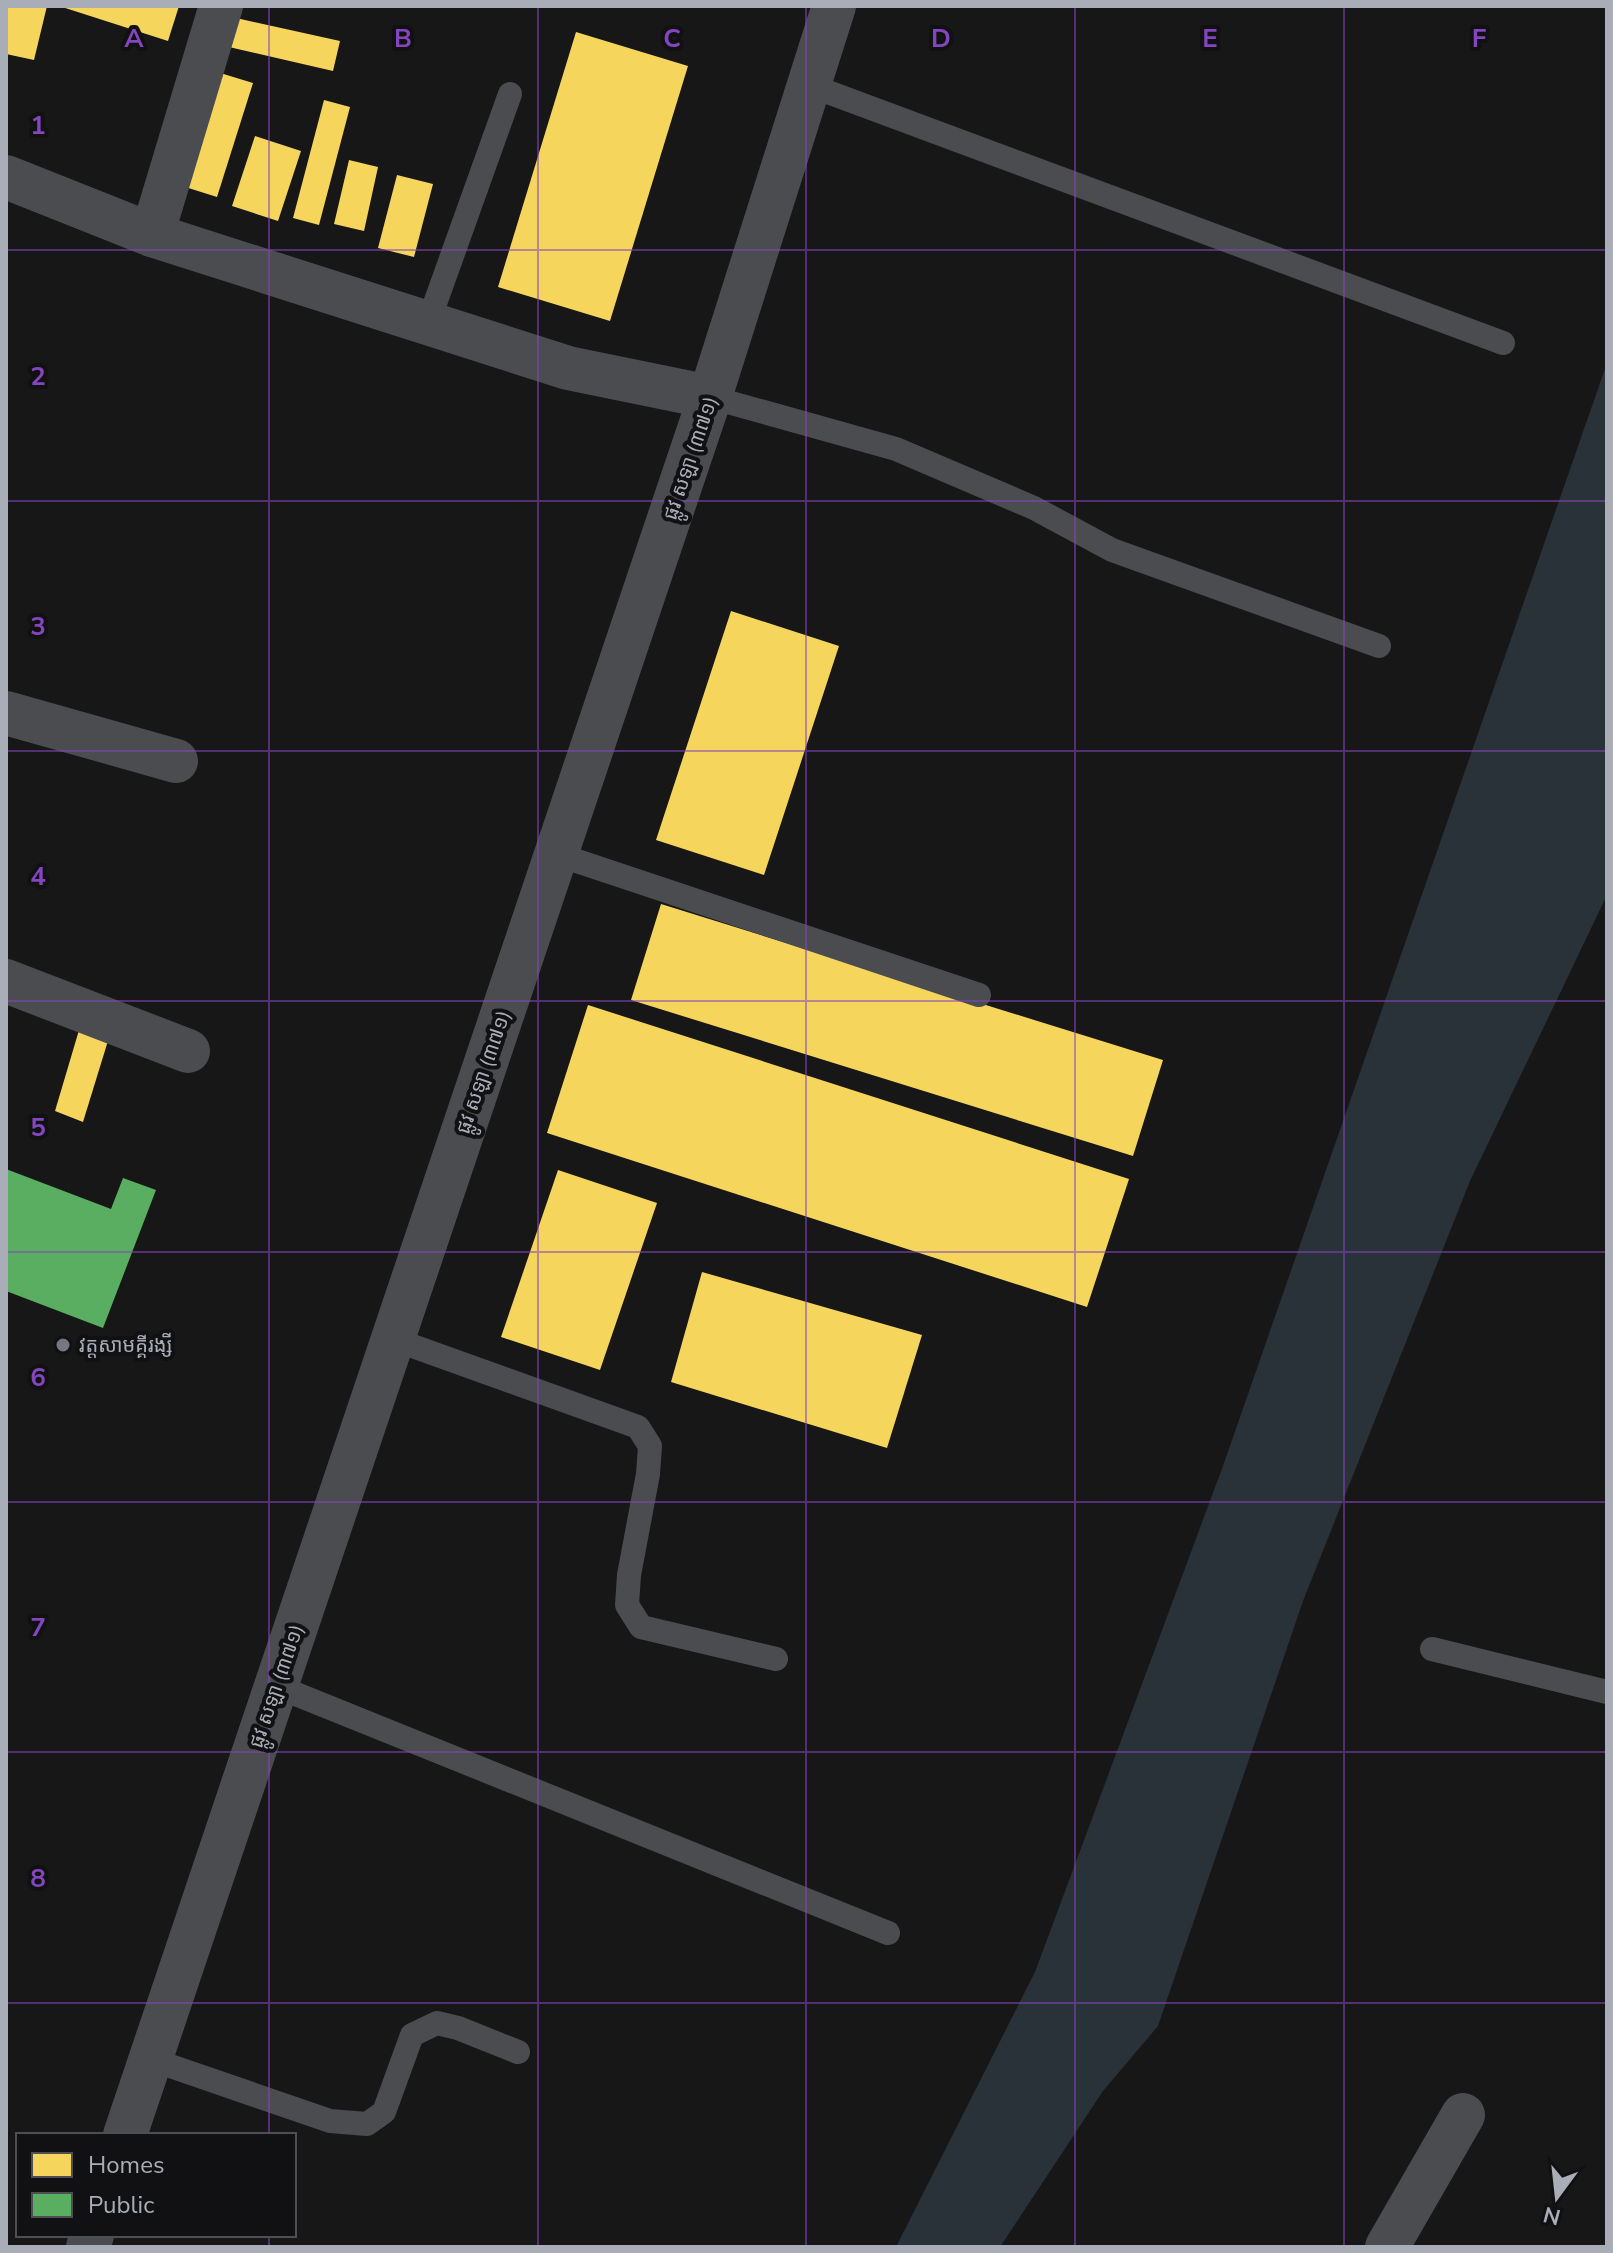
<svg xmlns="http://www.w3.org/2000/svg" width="1613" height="2253" font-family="'Nunito Sans','Noto Sans Khmer',sans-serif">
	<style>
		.water { fill: #2a3239 }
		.homes { fill: #f6d55c }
		.public { fill: #5aae61 }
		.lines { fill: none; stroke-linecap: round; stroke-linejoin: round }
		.service { stroke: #4b4c50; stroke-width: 24 }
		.minor { stroke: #4b4c50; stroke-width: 44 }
		.tertiary { stroke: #4b4c50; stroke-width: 44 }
		.grid { fill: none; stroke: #8446be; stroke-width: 2; stroke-opacity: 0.55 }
		.poi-dot { fill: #757880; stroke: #111113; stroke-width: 3 }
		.labels { text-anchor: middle; stroke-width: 8; stroke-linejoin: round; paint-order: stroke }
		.street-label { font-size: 20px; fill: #a8adb8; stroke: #111113 }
		.poi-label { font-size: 20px; fill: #a8adb8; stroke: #111113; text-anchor: start }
		.grid-label { font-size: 26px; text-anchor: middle; font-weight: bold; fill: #8446be; stroke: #111113; stroke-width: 8; stroke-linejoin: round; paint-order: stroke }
	</style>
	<rect width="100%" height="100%" fill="#171717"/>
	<polygon class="water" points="1607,363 1607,895 1470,1181 1303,1601 1158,2026 1103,2091 1000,2247 896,2247 1035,1972 1223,1466"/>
	<g class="homes">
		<polygon points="6,6 47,6 34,60 6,54"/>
		<polygon points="59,6 179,6 168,41"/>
		<polygon points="236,18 340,41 333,71 229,47"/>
		<polygon points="576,32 688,66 610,321 498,287"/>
		<polygon points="217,72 253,83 217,197 182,186"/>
		<polygon points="324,100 350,107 319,225 293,218"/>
		<polygon points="255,136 301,151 278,221 232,206"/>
		<polygon points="349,160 378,167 364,231 334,224"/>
		<polygon points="397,175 433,184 414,257 378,248"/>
		<polygon points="731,611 839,646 764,875 656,840"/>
		<polygon points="661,904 1163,1060 1133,1156 631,1000"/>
		<polygon points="588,1005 1129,1179 1087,1307 547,1133"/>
		<polygon points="82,1020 111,1031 83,1122 55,1111"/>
		<polygon points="558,1170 657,1203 600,1370 501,1337"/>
		<polygon points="702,1272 922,1335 887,1448 671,1382"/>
	</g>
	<polygon class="public" points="6,1169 111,1209 123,1178 156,1190 103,1328 6,1291"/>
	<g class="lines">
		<g class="service">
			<polyline points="809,85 1503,343"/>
			<polyline points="428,323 510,94"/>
			<polyline points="710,397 896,449 1034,508 1112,550 1379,646"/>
			<polyline points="556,854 979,995"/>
			<polyline points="393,1339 638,1427 650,1446 648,1474 629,1575 627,1605 641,1627 776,1659"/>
			<polyline points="1432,1649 1607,1692"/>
			<polyline points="276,1686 888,1933"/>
			<polyline points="150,2059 330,2121 367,2124 384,2112 412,2035 437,2023 458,2028 518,2052"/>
		</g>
		<g class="minor">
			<polyline points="6,177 152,235 568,368 710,397"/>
			<polyline points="152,235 221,6"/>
			<polyline points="6,713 176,761"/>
			<polyline points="6,981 188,1051"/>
			<polyline points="1387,2247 1463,2115"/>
		</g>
		<g class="tertiary">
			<polyline points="125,2135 710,397 834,6"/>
			<polyline points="88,2247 92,2235"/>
		</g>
	</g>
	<path class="grid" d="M269 6V2135M538 6V2247M806 6V2247M1075 6V2247M1344 6V2247M6 250H1607M6 501H1607M6 751H1607M6 1001H1607M6 1252H1607M6 1502H1607M6 1752H1607M6 2003H1607M269 2235V2247"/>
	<circle class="poi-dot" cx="63" cy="1345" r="8"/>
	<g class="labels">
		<g class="street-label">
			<text transform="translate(690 458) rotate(-71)" y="7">ផ្លូវ សឡា (៣៧១)</text>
			<text transform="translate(483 1072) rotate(-71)" y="7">ផ្លូវ សឡា (៣៧១)</text>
			<text transform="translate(276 1686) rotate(-71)" y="7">ផ្លូវ សឡា (៣៧១)</text>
		</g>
		<g class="poi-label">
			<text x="79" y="1352">វត្តសាមគ្គីរង្សី</text>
		</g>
	</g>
	<g class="grid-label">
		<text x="134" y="47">A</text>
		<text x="403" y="47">B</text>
		<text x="672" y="47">C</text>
		<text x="941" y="47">D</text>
		<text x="1210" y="47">E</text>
		<text x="1479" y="47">F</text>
		<text x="38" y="134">1</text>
		<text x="38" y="385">2</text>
		<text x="38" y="635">3</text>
		<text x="38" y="885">4</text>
		<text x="38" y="1136">5</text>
		<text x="38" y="1386">6</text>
		<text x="38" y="1636">7</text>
		<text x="38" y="1887">8</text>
	</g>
	<rect width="1613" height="2253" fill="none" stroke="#a8adb8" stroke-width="16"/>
	<rect x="16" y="2133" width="280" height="104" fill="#111113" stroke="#4d4f55" stroke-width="2"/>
	<rect x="32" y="2153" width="40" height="24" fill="#f6d55c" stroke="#4d4f55" stroke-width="2"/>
	<text x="88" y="2173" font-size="24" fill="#a8adb8">Homes</text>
	<rect x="32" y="2193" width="40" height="24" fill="#5aae61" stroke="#4d4f55" stroke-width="2"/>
	<text x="88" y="2213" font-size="24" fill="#a8adb8">Public</text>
	<g transform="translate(1557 2197) rotate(195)" stroke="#111113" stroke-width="6" paint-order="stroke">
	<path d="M0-6L14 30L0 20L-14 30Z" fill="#a8adb8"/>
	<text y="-12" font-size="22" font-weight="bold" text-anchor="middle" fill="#a8adb8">N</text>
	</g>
</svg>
